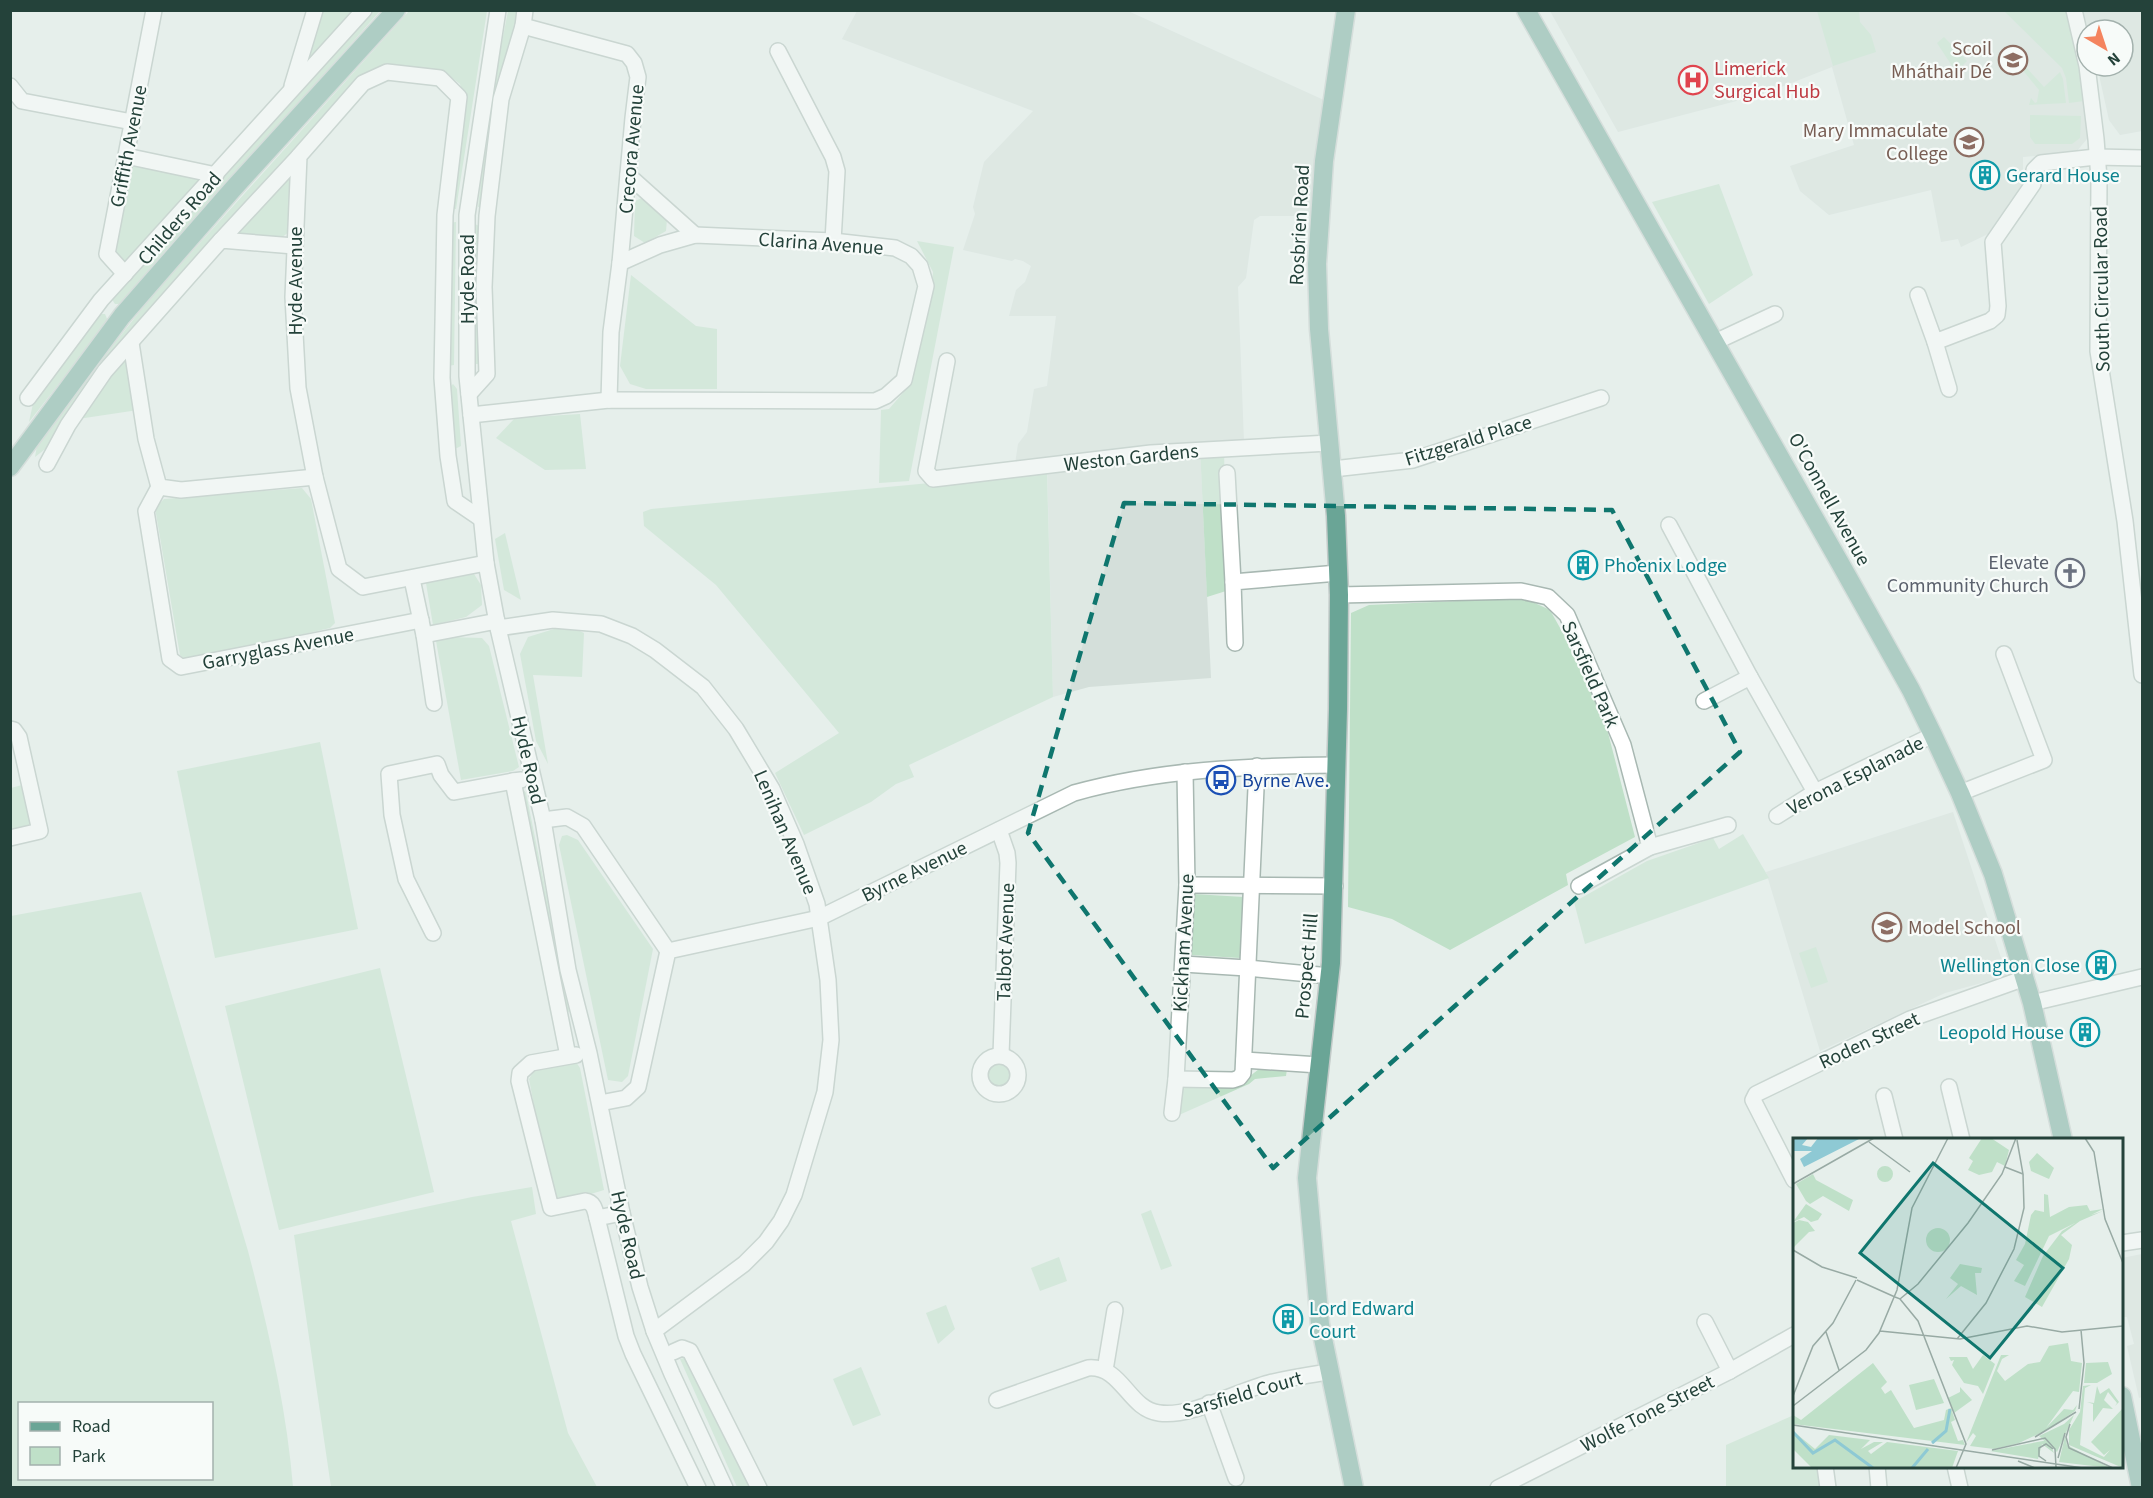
<svg xmlns="http://www.w3.org/2000/svg" width="2153" height="1498" font-family="'Source Sans 3',sans-serif">
	<style>
		.built { fill: #d4dfda }
		.green { fill: #bfe0c8; fill-rule: evenodd }
		.lines { fill: none; stroke-linecap: round; stroke-linejoin: round }
		.minor-casing { stroke: #a8b8b2; stroke-width: 18 }
		.major-casing { stroke: #c2cac8; stroke-width: 21 }
		.minor { stroke: #fff; stroke-width: 15 }
		.major { stroke: #6aa596; stroke-width: 18 }
		.marked { fill: none; stroke: #0f766e; stroke-width: 4.5; stroke-dasharray: 12 8; stroke-linejoin: round }
		.labels { text-anchor: middle; stroke-width: 4.5; stroke-linejoin: round; paint-order: stroke }
		.education-label { font-size: 20px; fill: #785e54; stroke: #f7fbf9; text-anchor: end }
		.health-label { font-size: 20px; fill: #be3a42; stroke: #f7fbf9; text-anchor: start }
		.street-label { font-size: 20px; fill: #24423a; stroke: #f7fbf9 }
		.culture-label { font-size: 20px; fill: #0d838f; stroke: #f7fbf9; text-anchor: start }
		.worship-label { font-size: 20px; fill: #5b616d; stroke: #f7fbf9; text-anchor: end }
		.transit-label { font-size: 20px; fill: #164399; stroke: #f7fbf9; text-anchor: start }
		.inset-river { fill: none; stroke: #8ec9d4; stroke-width: 3 }
		.inset-road { fill: none; stroke: #98aaa4; stroke-width: 1.5 }
		.view { fill: #0f766e; fill-opacity: 0.15; stroke: #0f766e; stroke-width: 3 }
		.inset-edge { fill: none; stroke: #24423a; stroke-width: 3 }
	</style>
	<rect width="100%" height="100%" fill="#e6efeb"/>
	<g class="built">
		<polygon points="857,11 1128,11 1326,101 1311,216 1260,216 1254,220 1246,278 1238,287 1244,442 1200,447 1211,678 1089,687 1053,697 1047,463 1015,464 1018,444 1027,432 1034,389 1047,386 1056,316 1009,316 1016,290 1025,282 1031,266 1023,261 1015,259 1012,261 963,250 975,214 973,207 984,162 1033,111 842,39"/>
		<polygon points="1550,11 2067,11 2082,76 2088,131 2087,139 2076,152 2023,157 2023,183 1997,224 1988,234 1961,247 1958,239 1941,242 1931,190 1829,215 1800,191 1790,166 1854,145 1832,67 1763,94 1618,132"/>
		<polygon points="2083,11 2142,11 2142,131 2120,135 2109,120 2097,66 2123,66 2123,30 2088,30"/>
		<polygon points="1953,812 2007,976 1945,993 1820,1051 1766,872"/>
		<polygon points="2142,1254 2142,1397 2139,1398 2127,1346 2134,1344 2127,1317 2123,1317 2122,1313 2122,1258"/>
	</g>
	<g class="green">
		<polygon points="320,11 354,11 307,61"/>
		<polygon points="370,11 380,11 121,304 115,304 111,298"/>
		<polygon points="409,11 487,11 456,209 452,209 464,99 460,84 443,71 384,66 358,77 271,177 53,443 35,457 38,440 152,296"/>
		<polygon points="508,11 518,11 494,107 484,206 478,207 489,108"/>
		<polygon points="1817,11 1859,11 1860,22 1871,35 1876,52 1833,66"/>
		<polygon points="2004,11 2066,11 2082,76 2084,101 2069,103 2066,78 2062,68"/>
		<polygon points="1944,37 1967,61 1956,72 1937,43"/>
		<polygon points="2024,65 2044,87 2060,72 2063,79 2066,103 2029,105 2031,98 2035,103 2037,102 2039,90 2021,68"/>
		<polygon points="2030,115 2081,116 2080,138 2072,144 2035,144 2030,137"/>
		<polygon points="140,163 197,177 200,181 123,264 112,250 128,169"/>
		<polygon points="292,175 289,232 281,238 238,236 237,228 285,177"/>
		<polygon points="1719,184 1753,275 1709,304 1652,202"/>
		<polygon points="642,198 667,219 666,231 645,243 634,236 635,201"/>
		<polygon points="456,222 454,365 447,366 449,223"/>
		<polygon points="475,224 481,227 480,364 473,364"/>
		<polygon points="917,241 954,247 909,481 879,483 881,410 889,409 908,387 930,303 933,272"/>
		<polygon points="631,275 696,326 717,329 717,389 646,389 630,384 620,366"/>
		<polygon points="95,314 105,314 108,321 29,422 34,399"/>
		<polygon points="123,357 129,357 138,410 78,419"/>
		<polygon points="453,384 457,389 461,446 453,450 449,388"/>
		<polygon points="580,414 586,469 545,470 496,438 515,418"/>
		<polygon points="1224,444 1226,591 1207,597 1200,447"/>
		<polygon points="1047,472 1053,697 909,765 914,777 896,784 871,802 804,835 775,773 839,733 716,585 644,526 643,512 651,509"/>
		<polygon points="302,488 311,499 335,623 330,628 187,661 180,655 155,508 164,499"/>
		<polygon points="505,533 521,600 504,590 495,539"/>
		<polygon points="474,574 481,585 482,605 466,617 433,625 426,583"/>
		<polygon points="1524,598 1550,610 1564,635 1606,725 1635,837 1566,874 1568,885 1450,950 1392,919 1348,907 1351,613 1369,605"/>
		<polygon points="567,625 584,633 582,677 533,675 548,764 536,741 520,654 528,637"/>
		<polygon points="448,637 482,638 489,646 519,767 513,771 461,780 436,641"/>
		<polygon points="320,742 358,929 215,958 177,771"/>
		<polygon points="22,785 31,823 28,826 11,829 11,788"/>
		<polygon points="522,788 526,793 570,1011 564,1014"/>
		<polygon points="1743,834 1769,878 1585,944 1574,902 1647,861 1713,838 1719,849"/>
		<polygon points="567,835 578,840 653,949 628,1076 622,1082 608,1080 559,845 562,836"/>
		<path d="M141 892 248 1251C268 1327 287 1410 293 1487H11V916ZM20 1404H212V1478H20Z"/>
		<polygon points="1193,894 1244,897 1240,958 1190,955"/>
		<polygon points="1816,947 1828,982 1811,988 1799,953"/>
		<polygon points="380,968 434,1192 279,1230 225,1006"/>
		<circle cx="999" cy="1075" r="13"/>
		<polygon points="576,1062 580,1068 604,1190 581,1197 557,1197 554,1196 548,1181 529,1079 535,1069"/>
		<polygon points="1259,1069 1287,1069 1286,1076 1255,1079 1249,1084 1179,1115 1180,1094 1182,1089 1188,1087 1240,1084"/>
		<polygon points="532,1187 536,1214 511,1221 568,1433 597,1487 331,1487 294,1235 472,1197"/>
		<polygon points="1151,1210 1172,1266 1161,1270 1141,1214"/>
		<polygon points="1059,1257 1067,1281 1040,1291 1031,1268"/>
		<polygon points="946,1305 955,1329 938,1344 926,1313"/>
		<polygon points="684,1358 687,1363 750,1487 737,1487 680,1359"/>
		<polygon points="861,1367 881,1415 853,1426 833,1379"/>
		<polygon points="1794,1415 1794,1466 1817,1467 1820,1487 1726,1487 1726,1445"/>
	</g>
	<g class="lines">
		<g class="minor-casing">
			<g id="minor">
				<polyline points="498,10 467,215 467,376 486,563 498,628 543,820 568,970 589,1053 622,1213 640,1287 654,1331 672,1374 725,1488"/>
				<polyline points="525,10 523,26 627,54 634,63 638,77 633,118 620,263 611,332 609,400"/>
				<polyline points="2074,10 2087,66 2096,139 2099,179 2098,351 2125,521 2142,675"/>
				<polyline points="778,51 833,157 837,171 833,241"/>
				<polyline points="10,86 22,101 132,122"/>
				<polyline points="292,86 315,10"/>
				<polyline points="126,156 216,175"/>
				<polyline points="628,175 695,235"/>
				<polyline points="221,240 299,156"/>
				<polyline points="125,274 107,254 154,10"/>
				<polyline points="1918,295 1935,342 1990,321 1997,315 1998,306 1993,242 2033,184 2034,170 2041,163 2096,157 2142,158"/>
				<polyline points="1715,342 1775,314"/>
				<polyline points="1935,342 1949,389"/>
				<polyline points="131,343 146,439 159,487 181,490 315,477"/>
				<polyline points="947,361 926,471 933,479 1151,453 1329,443"/>
				<polyline points="469,394 487,374 484,287 487,216 501,99 523,26"/>
				<polyline points="28,398 101,300 364,10"/>
				<polyline points="471,415 609,400 875,401 886,396 904,380 926,286 920,266 911,256 895,248 833,241 695,235 660,245 620,263"/>
				<polyline points="47,464 68,425 105,371 221,240 294,246"/>
				<polyline points="1333,469 1413,460 1601,398"/>
				<polyline points="1227,473 1233,582"/>
				<polyline points="159,487 146,511 170,659 181,667 421,620"/>
				<polyline points="480,518 455,501 448,456 442,378 445,215 459,97 440,78 387,72 363,83 299,156 293,297 298,388 315,477 339,569 363,587 486,563"/>
				<polyline points="1669,525 1750,677"/>
				<polyline points="412,579 424,635 434,703"/>
				<polyline points="1339,595 1521,591 1548,597 1567,615 1623,745 1650,847 1579,886"/>
				<polyline points="498,628 553,620 601,624 632,636 655,650 703,687 736,729 772,789 796,844 817,904 828,980 831,1040 825,1092 794,1195 781,1221 766,1242 744,1264 654,1331"/>
				<polyline points="424,635 497,621"/>
				<polyline points="1235,643 1233,582 1338,573"/>
				<polyline points="1704,701 1750,677 1815,792"/>
				<polyline points="10,729 14,730 19,737 40,831 10,838"/>
				<polyline points="521,780 513,781 568,1056"/>
				<polyline points="1960,793 2044,760 2004,654"/>
				<polyline points="1777,816 1815,792 1933,735"/>
				<polyline points="543,820 567,817 583,826 668,951"/>
				<polyline points="999,830 1007,853 1008,863 1001,1055"/>
				<polyline points="1650,847 1728,825"/>
				<polyline points="1187,885 1335,886"/>
				<polyline points="433,933 406,879 392,815 389,774 437,764 441,775 454,792 513,781"/>
				<polyline points="1183,964 1247,968 1330,976"/>
				<polyline points="2032,1003 2142,977"/>
				<path d="M576 1055 531 1063 520 1073 519 1081 551 1208 585 1201C594 1202 595 1210 597 1218L622 1213"/>
				<circle cx="999" cy="1075" r="19"/>
				<polyline points="1244,1060 1319,1065"/>
				<polyline points="1176,1079 1233,1080 1239,1078 1243,1073 1257,766"/>
				<polyline points="1949,1087 1962,1140"/>
				<polyline points="1884,1096 1895,1140"/>
				<path d="M600 1103 626 1098 638 1087 668 951 819 918 1074 793C1160 769 1248 766 1336 765"/>
				<polyline points="1172,1113 1176,1079 1187,885 1185,772"/>
				<polyline points="1794,1180 1753,1100 1756,1094 1910,1019 2025,978"/>
				<polyline points="597,1218 626,1336 633,1354 698,1488"/>
				<polyline points="2122,1243 2142,1240"/>
				<polyline points="1705,1322 1730,1371"/>
				<polyline points="673,1352 682,1348 690,1351 759,1488"/>
				<polyline points="1105,1370 1115,1310"/>
				<path d="M997 1400 1088 1368C1122 1365 1128 1409 1159 1413 1190 1418 1237 1391 1269 1383 1289 1378 1309 1375 1328 1372"/>
				<polyline points="1209,1403 1236,1478"/>
				<polyline points="1825,1466 1828,1488"/>
				<polyline points="1877,1466 1879,1488"/>
				<polyline points="1955,1466 1960,1488"/>
				<polyline points="1498,1488 1730,1371 1794,1335"/>
			</g>
		</g>
		<g class="major-casing">
			<g id="major">
				<polyline points="1346,10 1324,161 1317,264 1319,329 1336,516 1339,595 1338,709 1331,963 1307,1178 1320,1324 1354,1488"/>
				<polyline points="1526,10 1840,563 1911,690 1933,735 1960,793 1993,874 2032,1003 2063,1140"/>
				<polyline points="10,467 122,316 232,190 396,10"/>
				<polyline points="2122,1396 2141,1488"/>
			</g>
		</g>
		<use href="#minor" class="minor"/>
		<use href="#major" class="major"/>
	</g>
	<path d="M0 0H2153V1498H0ZM1124 503 1612 510 1740 752 1273 1168 1028 833Z" fill="#e6efeb" fill-opacity=".55" fill-rule="evenodd"/>
	<path class="marked" d="M1124 503 1612 510 1740 752 1273 1168 1028 833Z"/>
	<defs>
		<g id="school-ring" transform="scale(1.5)"><circle r="9.5" fill="#f7fbf9" stroke="#8d6e63" stroke-width="1.5"/><path d="M0-5L7-2L0 1L-7-2ZM-4 1L0 2.5L4 1V4Q0 6-4 4Z" fill="#8d6e63"/></g>
		<g id="hospital-ring" transform="scale(1.5)"><circle r="9.5" fill="#f7fbf9" stroke="#e0444e" stroke-width="1.5"/><path d="M-5-5h3v3.5h4V-5h3V5h-3V1.5h-4V5h-3Z" fill="#e0444e"/></g>
		<g id="university-ring" transform="scale(1.5)"><circle r="9.5" fill="#f7fbf9" stroke="#8d6e63" stroke-width="1.5"/><path d="M0-5L7-2L0 1L-7-2ZM-4 1L0 2.5L4 1V4Q0 6-4 4Z" fill="#8d6e63"/></g>
		<g id="building-ring" transform="scale(1.5)"><circle r="9.5" fill="#f7fbf9" stroke="#0f9aa8" stroke-width="1.5"/><path d="M-4-6H4V6H1V3H-1V6H-4ZM-2.5-4.3h1.7v1.8h-1.7ZM.8-4.3h1.7v1.8H.8ZM-2.5-1h1.7V.8h-1.7ZM.8-1h1.7V.8H.8Z" fill="#0f9aa8"/></g>
		<g id="church-ring" transform="scale(1.5)"><circle r="9.5" fill="#f7fbf9" stroke="#6b7280" stroke-width="1.5"/><path d="M-1.2-6h2.4v3.5h3.3v2.4h-3.3V6h-2.4V-.1h-3.3v-2.4h3.3Z" fill="#6b7280"/></g>
		<g id="bus-ring" transform="scale(1.5)"><circle r="9.5" fill="#f7fbf9" stroke="#1a4fb4" stroke-width="1.5"/><path d="M-5-6H5V4H4V6H2V4H-2V6H-4V4H-5ZM-3.5-4V0h7V-4ZM-3.5 1.2v1.5H-2V1.2ZM2 1.2v1.5H3.5V1.2Z" fill="#1a4fb4"/></g>
	</defs>
	<g fill-rule="evenodd">
		<use href="#school-ring" x="2013" y="60"/>
		<use href="#hospital-ring" x="1693" y="80"/>
		<use href="#university-ring" x="1969" y="142"/>
		<use href="#building-ring" x="1985" y="175"/>
		<use href="#building-ring" x="1583" y="565"/>
		<use href="#church-ring" x="2070" y="573"/>
		<use href="#bus-ring" x="1221" y="780"/>
		<use href="#school-ring" x="1887" y="927"/>
		<use href="#building-ring" x="2101" y="965"/>
		<use href="#building-ring" x="2085" y="1032"/>
		<use href="#building-ring" x="1288" y="1319"/>
	</g>
	<g class="labels">
		<g class="education-label">
			<text x="1992" y="55">Scoil<tspan x="1992" dy="23">Mháthair Dé</tspan></text>
			<text x="1948" y="137">Mary Immaculate<tspan x="1948" dy="23">College</tspan></text>
			<text x="1908" y="934" text-anchor="start">Model School</text>
		</g>
		<g class="health-label">
			<text x="1714" y="75">Limerick<tspan x="1714" dy="23">Surgical Hub</tspan></text>
		</g>
		<g class="street-label">
			<text transform="translate(128 146) rotate(-79)" y="7">Griffith Avenue</text>
			<text transform="translate(631 149) rotate(-85)" y="7">Crecora Avenue</text>
			<text transform="translate(179 218) rotate(-49)" y="7">Childers Road</text>
			<text transform="translate(1299 225) rotate(-87)" y="7">Rosbrien Road</text>
			<text transform="translate(821 243) rotate(4)" y="7">Clarina Avenue</text>
			<text transform="translate(467 279) rotate(-90)" y="7">Hyde Road</text>
			<text transform="translate(295 281) rotate(-90)" y="7">Hyde Avenue</text>
			<text transform="translate(2101 289) rotate(-91)" y="7">South Circular Road</text>
			<text transform="translate(1468 440) rotate(-17)" y="7">Fitzgerald Place</text>
			<text transform="translate(1131 457) rotate(-6)" y="7">Weston Gardens</text>
			<text transform="translate(1830 499) rotate(61)" y="7">O'Connell Avenue</text>
			<text transform="translate(278 648) rotate(-11)" y="7">Garryglass Avenue</text>
			<text transform="translate(1591 674) rotate(66)" y="7">Sarsfield Park</text>
			<text transform="translate(529 760) rotate(77)" y="7">Hyde Road</text>
			<text transform="translate(1855 775) rotate(-27)" y="7">Verona Esplanade</text>
			<text transform="translate(786 832) rotate(67)" y="7">Lenihan Avenue</text>
			<text transform="translate(914 871) rotate(-26)" y="7">Byrne Avenue</text>
			<text transform="translate(1005 942) rotate(-88)" y="7">Talbot Avenue</text>
			<text transform="translate(1183 943) rotate(-87)" y="7">Kickham Avenue</text>
			<text transform="translate(1306 966) rotate(-85)" y="7">Prospect Hill</text>
			<text transform="translate(1869 1040) rotate(-25)" y="7">Roden Street</text>
			<text transform="translate(628 1235) rotate(77)" y="7">Hyde Road</text>
			<text transform="translate(1242 1394) rotate(-16)" y="7">Sarsfield Court</text>
			<text transform="translate(1647 1413) rotate(-27)" y="7">Wolfe Tone Street</text>
		</g>
		<g class="culture-label">
			<text x="2006" y="182">Gerard House</text>
			<text x="1604" y="572">Phoenix Lodge</text>
			<text x="2080" y="972" text-anchor="end">Wellington Close</text>
			<text x="2064" y="1039" text-anchor="end">Leopold House</text>
			<text x="1309" y="1315">Lord Edward<tspan x="1309" dy="23">Court</tspan></text>
		</g>
		<g class="worship-label">
			<text x="2049" y="569">Elevate<tspan x="2049" dy="23">Community Church</tspan></text>
		</g>
		<g class="transit-label">
			<text x="1242" y="787">Byrne Ave.</text>
		</g>
	</g>
	<g transform="translate(1793 1138)">
		<rect width="330" height="330" fill="#e6efeb"/>
		<path d="M189 0H198L216 12 212 28 204 24 199 34 186 37 175 32 180 23 176 20ZM244 15 261 30 256 41 238 33 236 24ZM84 36a8 8 0 1 1 16 0a8 8 0 1 1-16 0ZM20 36 23 42 60 62 56 73 30 58 17 66 13 63 3 46ZM251 56 255 57 257 79 276 69 294 67 297 73 310 71 256 98 232 148 221 143 231 127 223 122 232 106 238 77 242 72 251 74ZM13 66 29 76 25 82 18 84 11 79 0 84ZM310 73 287 83 268 97 279 107 276 121 249 169 232 159 250 118 269 93 292 79ZM6 82 15 84 22 93 16 94 0 110V85ZM133 102a12 12 0 1 1 24 0a12 12 0 1 1-24 0ZM167 126 189 130 188 135H182L184 157 168 148 153 161 165 146 157 140ZM275 205 278 223 289 225 286 254 280 253 253 290 271 271 280 272 284 267 282 273 254 292 226 305 201 311 177 308 183 298 180 295 173 305 208 217H216L209 221 204 233 212 243 235 226 247 224 256 208ZM190 217 202 226 190 256 185 248 171 245 159 227 161 222 158 223 156 219H174L180 231ZM315 224 319 236 304 245H291L293 225ZM80 225 94 244 88 250 92 256 98 252 121 290 151 282 153 272 158 270 162 282 158 284 165 303 170 302 172 307 0 286V277L8 282ZM141 241 151 265 123 272 116 247ZM298 247 292 250 287 307 311 319 317 312 311 317 298 304 330 270V330L276 307V292L287 274 290 248ZM304 248 307 256 316 250 326 264 322 268 324 265 315 254 311 262 320 271 310 270 300 284V266L294 264 301 265ZM167 249 179 262 161 275 155 260 167 254ZM281 277 264 314 246 298 271 286ZM0 293 22 311 36 297 77 302 68 311 81 304H90L75 313 78 316 94 304 165 313 159 330H19L0 311ZM272 298 274 307 317 330 266 324ZM255 302 261 315 249 306 245 321 197 313Z" fill="#bfe0c8"/>
		<path d="M0 0H15L9 7 18 9 25 0H68L11 29 7 21 19 13H0Z" fill="#8ec9d4"/>
		<path class="inset-river" d="M0 294 20 315 42 302 80 330M139 305 153 293 157 271M119 330 135 311"/>
		<path class="inset-road" d="M292 0 301 14 312 81 330 125M76 4 117 34M212 29 230 36 224 2M0 46 81 0M0 112 29 129 64 140M64 142 102 159M102 159 107 161 125 146 175 85 209 36 223 0M107 161 125 183 173 306 163 330M87 193 167 201 234 188 269 194 330 188M33 194 46 232M164 201 193 165 221 111 231 70 230 36M0 258 20 208 40 185 63 142M0 268 73 212 86 195 104 152 119 70 155 0M286 271 291 225 288 192M277 286 273 299 276 310 320 330M0 287 290 330M242 299 283 274M199 312 252 300 262 311 263 329M265 320 272 295M225 323 242 330M253 323 246 318V310L253 306 260 311"/>
		<path class="view" d="M140 25 270 130 197 220 67 115Z"/>
		<rect width="330" height="330" class="inset-edge"/>
	</g>
	<rect width="2153" height="1498" fill="none" stroke="#24423a" stroke-width="24"/>
	<rect x="18" y="1402" width="195" height="78" fill="#f7fbf9" stroke="#a3b1ad" stroke-width="1.5"/>
	<rect x="30" y="1422" width="30" height="9" fill="#6aa596" stroke="#a3b1ad" stroke-width="1.5"/>
	<text x="72" y="1432" font-size="18" fill="#24423a">Road</text>
	<rect x="30" y="1447" width="30" height="18" fill="#bfe0c8" stroke="#a3b1ad" stroke-width="1.5"/>
	<text x="72" y="1462" font-size="18" fill="#24423a">Park</text>
	<g transform="translate(2105 48) rotate(141)"><circle r="28" fill="#f7fbf9" stroke="#a3b1ad" stroke-width="1.5"/>
	<path d="M0-4.5L10 22L0 15L-10 22Z" fill="#f4845f"/>
	<text y="-9" font-size="16" font-weight="bold" text-anchor="middle" fill="#24423a">N</text>
	</g>
</svg>
